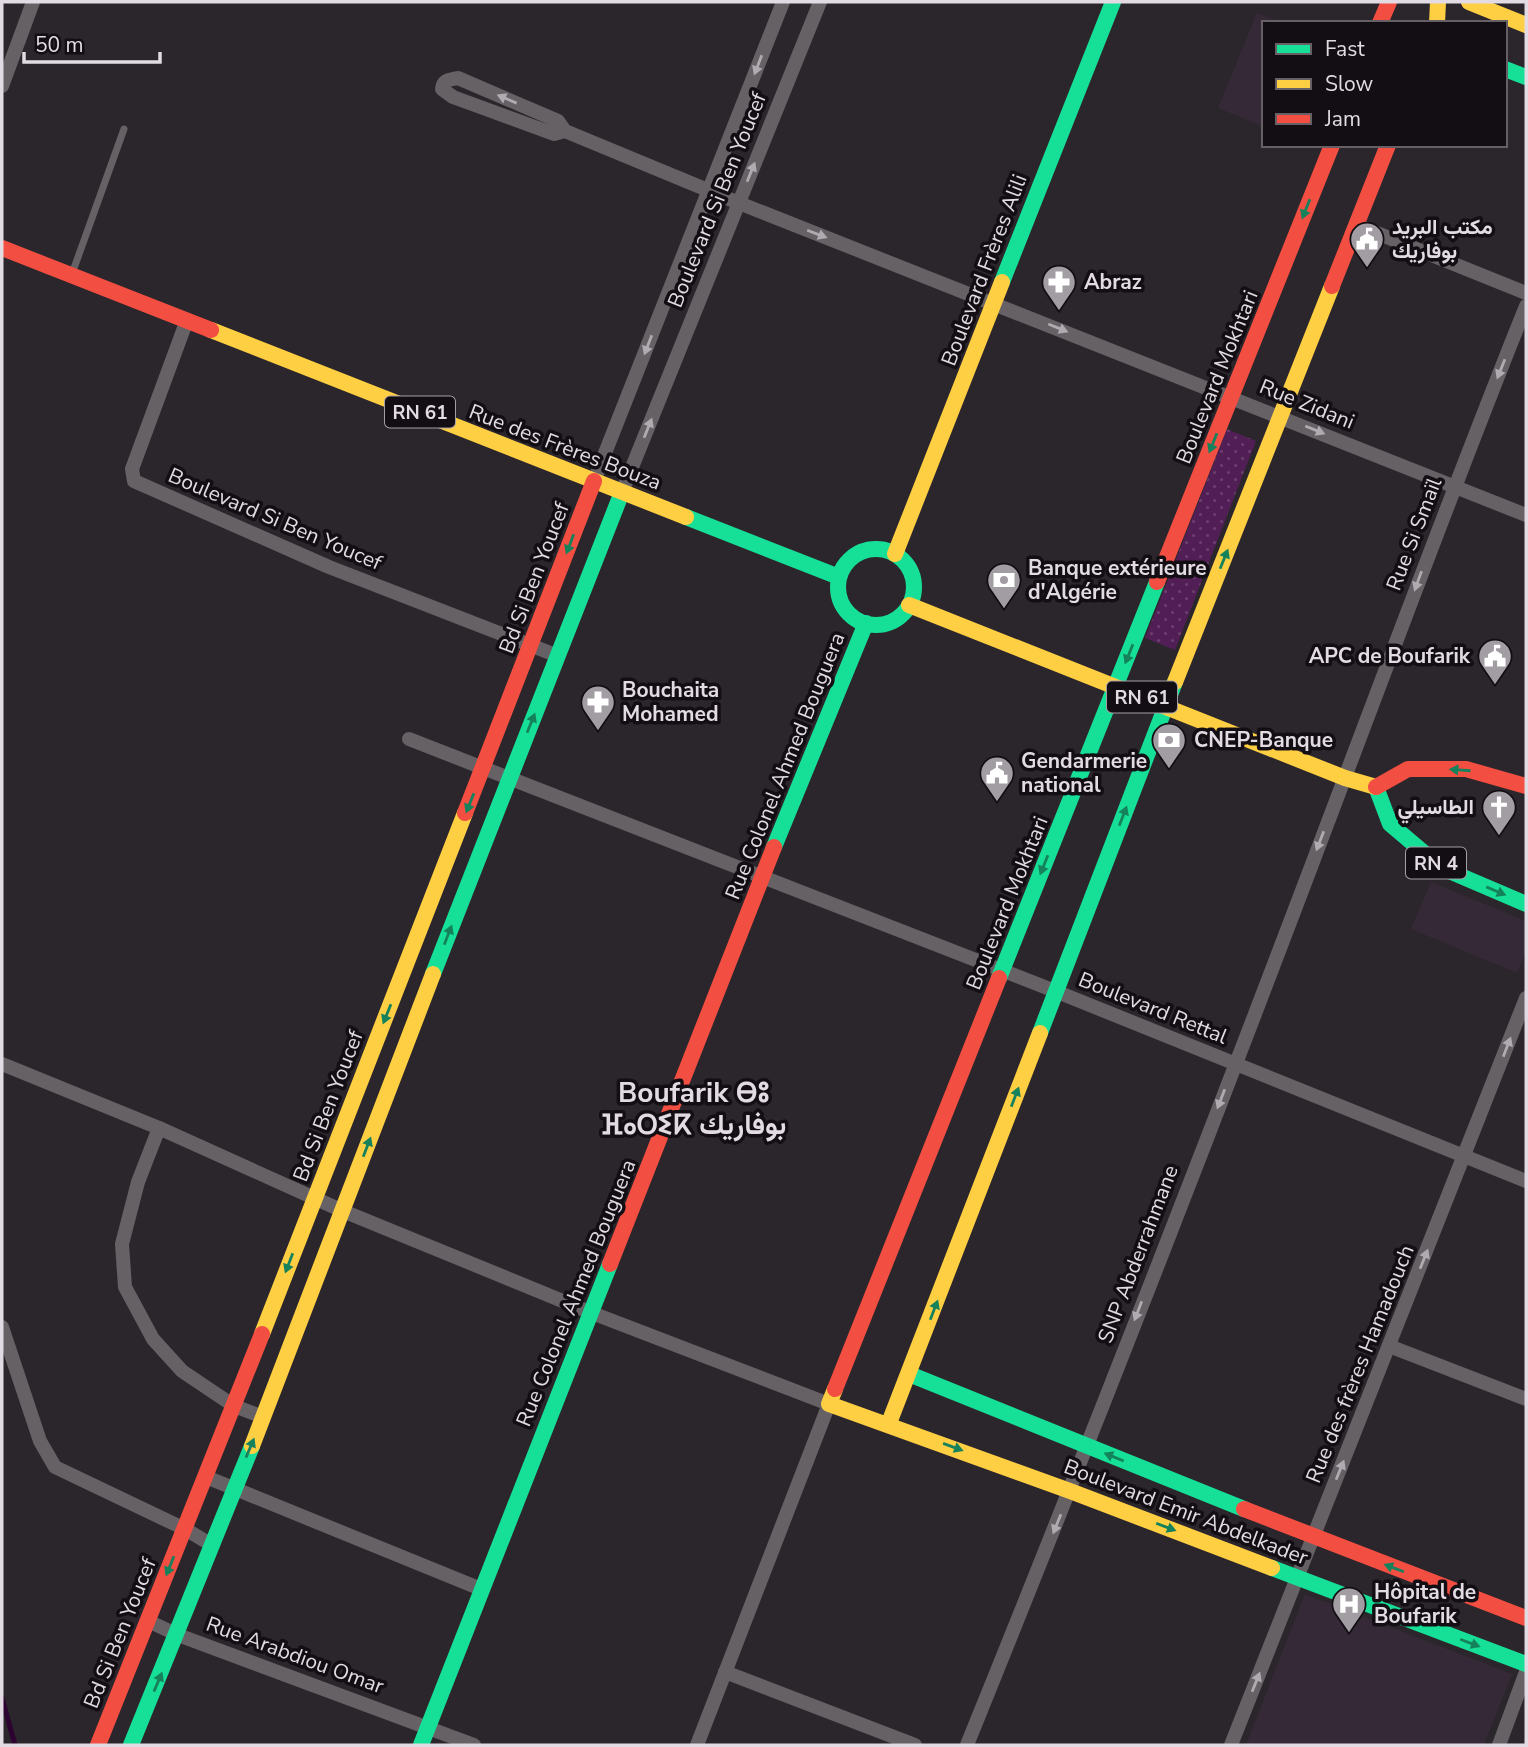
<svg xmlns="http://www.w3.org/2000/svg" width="1528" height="1747" font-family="'Nunito Sans',Vazirmatn,'Noto Sans Tifinagh',sans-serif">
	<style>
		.built { fill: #362937 }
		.park { fill: url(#park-dots) }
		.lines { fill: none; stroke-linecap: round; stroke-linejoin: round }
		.stream { stroke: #2c0330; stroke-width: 5 }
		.lane { stroke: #656165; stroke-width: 7 }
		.street { stroke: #656165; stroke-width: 14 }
		.fast { stroke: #16e098; stroke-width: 16 }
		.slow { stroke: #ffcf43; stroke-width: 16 }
		.jam { stroke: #f24e42; stroke-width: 16 }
		.oneway { fill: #b0aab1 }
		.oneway2 { fill: #15825c }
		.labels { text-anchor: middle; stroke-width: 7; stroke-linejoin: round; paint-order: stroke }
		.shield { fill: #130e13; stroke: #a49ea5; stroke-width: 2 }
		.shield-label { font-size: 19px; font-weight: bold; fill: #e2dbe3 }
		.street-label { font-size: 21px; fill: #e2dbe3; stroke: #130e13 }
		.poi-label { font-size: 21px; font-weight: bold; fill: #e2dbe3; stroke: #130e13; text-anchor: start }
		.district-label { font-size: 28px; font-weight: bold; fill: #e2dbe3; stroke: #130e13 }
	</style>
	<defs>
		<pattern id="park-dots" width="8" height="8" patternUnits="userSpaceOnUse" patternTransform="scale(1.75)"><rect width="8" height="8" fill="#511e55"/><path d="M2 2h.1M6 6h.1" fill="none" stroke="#6a3e6d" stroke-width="1.8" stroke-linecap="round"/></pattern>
	</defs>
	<rect width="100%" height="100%" fill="#2b262b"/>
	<g class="built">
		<polygon points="1257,13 1282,23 1264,23 1264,127 1218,108"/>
		<polygon points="1431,882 1526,921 1526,950 1517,973 1411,929"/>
		<polygon points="1305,1594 1512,1674 1484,1745 1246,1745"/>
	</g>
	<polygon class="park" points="1227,429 1256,441 1175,650 1145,638"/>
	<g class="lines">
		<polyline class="stream" points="2,1698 15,1745"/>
		<polyline class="lane" points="73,271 124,129"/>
		<g class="street">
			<polyline points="2,86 33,2"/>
			<path d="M565 131 554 134 453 97 442 89C443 79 450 80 458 78L558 121 565 131 739 203 1526 515"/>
			<polyline points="1357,225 1526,293"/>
			<polyline points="187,320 132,469 134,481 329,567 558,656"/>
			<polyline points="594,481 783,2"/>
			<polyline points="622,492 820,2"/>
			<polyline points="409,739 1055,991 1526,1181"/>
			<polyline points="2,1064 159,1128 343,1211 592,1313 829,1404 697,1745"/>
			<polyline points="159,1128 138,1182 122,1244 125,1287 153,1339 182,1371 234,1406 263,1417"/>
			<polyline points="2,1327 40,1441 55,1467 185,1529 212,1545"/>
			<polyline points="1389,1346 1526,1399"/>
			<polyline points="206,1477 481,1589"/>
			<polyline points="148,1621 178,1635 474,1745"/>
			<polyline points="725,1672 915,1745"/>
			<path d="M967 1745C1097 1424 1223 1101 1345 777 1405 619 1463 462 1526 306"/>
			<polyline points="1231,1745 1526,998"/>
			<polyline points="1499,1745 1526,1672"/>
		</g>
		<g class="fast">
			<polyline points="1505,69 1526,77"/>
			<polyline points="1002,282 1113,2"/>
			<polyline points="686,517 839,577"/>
			<circle cx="876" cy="587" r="38"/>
			<polyline points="1376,787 1390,824 1442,868 1526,904"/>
			<polyline points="774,847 866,623"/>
			<polyline points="433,974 622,492"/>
			<polyline points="999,978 1157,582"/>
			<polyline points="1040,1033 1175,682"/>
			<polyline points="909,1374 1244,1509"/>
			<polyline points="1272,1568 1526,1664"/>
			<polyline points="131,1745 252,1446"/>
			<polyline points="421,1745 610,1264"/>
		</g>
		<g class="slow">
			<polyline points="1469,2 1526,25"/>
			<polyline points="1437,23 1438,2"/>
			<polyline points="211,330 686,517"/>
			<polyline points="895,554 1002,282"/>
			<polyline points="909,605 1345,778 1376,787"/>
			<polyline points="1175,682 1332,286"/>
			<polyline points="262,1334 465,813"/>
			<polyline points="835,1389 829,1404 1070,1491 1272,1568"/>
			<polyline points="889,1423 1040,1033"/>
			<polyline points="252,1446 433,974"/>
		</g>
		<g class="jam">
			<polyline points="1380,23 1389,2"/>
			<polyline points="2,248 211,330"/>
			<polyline points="1332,286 1388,145"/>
			<polyline points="1157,582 1332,145"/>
			<polyline points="1376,787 1408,769 1466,769 1526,786"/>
			<polyline points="465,813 594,481"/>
			<polyline points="610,1264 774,847"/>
			<polyline points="835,1389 999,978"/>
			<polyline points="1244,1509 1526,1618"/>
			<polyline points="98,1745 262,1334"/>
		</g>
	</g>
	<defs><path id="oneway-solid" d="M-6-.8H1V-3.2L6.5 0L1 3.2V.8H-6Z" transform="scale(1.75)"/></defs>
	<g class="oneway">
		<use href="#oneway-solid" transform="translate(758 65) rotate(111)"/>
		<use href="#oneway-solid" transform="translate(507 99) rotate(-157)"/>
		<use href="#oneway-solid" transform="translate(751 172) rotate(-68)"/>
		<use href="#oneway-solid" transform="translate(817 234) rotate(21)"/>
		<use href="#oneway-solid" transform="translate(1058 328) rotate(22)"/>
		<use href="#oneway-solid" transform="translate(648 345) rotate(111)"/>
		<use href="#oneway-solid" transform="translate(1501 369) rotate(112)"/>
		<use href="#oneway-solid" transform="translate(648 428) rotate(-68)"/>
		<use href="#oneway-solid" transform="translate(1315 430) rotate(22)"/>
		<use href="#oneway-solid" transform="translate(1418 581) rotate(110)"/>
		<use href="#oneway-solid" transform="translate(1320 841) rotate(111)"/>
		<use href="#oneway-solid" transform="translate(1507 1047) rotate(-69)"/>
		<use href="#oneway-solid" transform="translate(1221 1099) rotate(111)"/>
		<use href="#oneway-solid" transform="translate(1424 1259) rotate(-68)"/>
		<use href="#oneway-solid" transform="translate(1138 1311) rotate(111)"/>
		<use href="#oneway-solid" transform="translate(1340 1470) rotate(-68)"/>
		<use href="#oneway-solid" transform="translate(1057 1524) rotate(112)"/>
		<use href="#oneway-solid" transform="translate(1256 1682) rotate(-68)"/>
	</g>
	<g class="oneway2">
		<use href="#oneway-solid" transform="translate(1306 209) rotate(112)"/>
		<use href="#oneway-solid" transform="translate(1213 443) rotate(112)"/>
		<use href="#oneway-solid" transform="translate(570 544) rotate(111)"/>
		<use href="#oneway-solid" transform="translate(1224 559) rotate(-68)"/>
		<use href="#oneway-solid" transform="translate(1129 654) rotate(112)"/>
		<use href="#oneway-solid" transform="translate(531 723) rotate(-68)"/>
		<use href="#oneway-solid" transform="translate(1460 770) rotate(-176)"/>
		<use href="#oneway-solid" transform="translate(470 803) rotate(112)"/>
		<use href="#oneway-solid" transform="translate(1123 816) rotate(-69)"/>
		<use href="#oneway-solid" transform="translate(1044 865) rotate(112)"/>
		<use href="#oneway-solid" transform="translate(1496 891) rotate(23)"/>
		<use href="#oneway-solid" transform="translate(448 935) rotate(-69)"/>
		<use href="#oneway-solid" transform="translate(387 1014) rotate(112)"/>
		<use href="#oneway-solid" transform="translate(1015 1097) rotate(-69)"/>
		<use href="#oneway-solid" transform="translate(367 1147) rotate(-69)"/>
		<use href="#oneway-solid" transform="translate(289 1263) rotate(111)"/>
		<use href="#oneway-solid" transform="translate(934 1310) rotate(-69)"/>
		<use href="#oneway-solid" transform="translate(953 1447) rotate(20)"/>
		<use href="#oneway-solid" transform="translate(250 1448) rotate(-67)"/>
		<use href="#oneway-solid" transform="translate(1114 1457) rotate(-158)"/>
		<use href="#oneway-solid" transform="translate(1166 1527) rotate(21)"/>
		<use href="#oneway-solid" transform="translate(170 1566) rotate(112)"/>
		<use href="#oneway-solid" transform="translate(1394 1568) rotate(-159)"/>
		<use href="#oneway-solid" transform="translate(1470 1643) rotate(21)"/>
		<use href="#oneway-solid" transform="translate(158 1682) rotate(-67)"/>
	</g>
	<defs>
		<g id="civic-pin" transform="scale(1.75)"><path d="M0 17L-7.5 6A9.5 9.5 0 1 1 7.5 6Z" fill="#a29ca3" stroke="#130e13"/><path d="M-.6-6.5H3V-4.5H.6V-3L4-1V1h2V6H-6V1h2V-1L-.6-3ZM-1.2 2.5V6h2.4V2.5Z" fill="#fff"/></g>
		<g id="pharmacy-pin" transform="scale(1.75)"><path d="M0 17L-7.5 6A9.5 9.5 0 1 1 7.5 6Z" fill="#a29ca3" stroke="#130e13"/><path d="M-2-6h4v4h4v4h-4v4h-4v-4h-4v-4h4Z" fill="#fff"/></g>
		<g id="bank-pin" transform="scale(1.75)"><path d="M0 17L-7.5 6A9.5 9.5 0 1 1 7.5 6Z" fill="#a29ca3" stroke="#130e13"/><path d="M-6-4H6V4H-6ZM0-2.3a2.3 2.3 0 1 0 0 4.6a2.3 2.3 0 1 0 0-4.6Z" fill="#fff"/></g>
		<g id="church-pin" transform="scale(1.75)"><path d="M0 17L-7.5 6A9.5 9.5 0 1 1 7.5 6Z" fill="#a29ca3" stroke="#130e13"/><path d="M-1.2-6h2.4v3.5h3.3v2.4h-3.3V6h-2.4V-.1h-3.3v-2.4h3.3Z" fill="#fff"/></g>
		<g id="hospital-pin" transform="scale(1.75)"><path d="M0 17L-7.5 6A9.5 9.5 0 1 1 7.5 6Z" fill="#a29ca3" stroke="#130e13"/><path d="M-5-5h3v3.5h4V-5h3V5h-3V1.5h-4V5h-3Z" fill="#fff"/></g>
	</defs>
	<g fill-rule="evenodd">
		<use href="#civic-pin" x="1367" y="239"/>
		<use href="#pharmacy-pin" x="1059" y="282"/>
		<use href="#bank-pin" x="1004" y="580"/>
		<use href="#civic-pin" x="1495" y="656"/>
		<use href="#pharmacy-pin" x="598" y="702"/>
		<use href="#bank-pin" x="1169" y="740"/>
		<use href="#civic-pin" x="997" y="773"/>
		<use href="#church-pin" x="1499" y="807"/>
		<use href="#hospital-pin" x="1349" y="1604"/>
	</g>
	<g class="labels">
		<g class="shield">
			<rect x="385" y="396.5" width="70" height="31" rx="5"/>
			<rect x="1107" y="681.5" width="70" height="31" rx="5"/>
			<rect x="1406" y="847.5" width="60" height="31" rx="5"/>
		</g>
		<g class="shield-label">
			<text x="420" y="419">RN 61</text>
			<text x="1142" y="704">RN 61</text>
			<text x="1436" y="870">RN 4</text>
		</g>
		<g class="street-label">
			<text transform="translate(717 200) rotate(-68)" y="7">Boulevard Si Ben Youcef</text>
			<text transform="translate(984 270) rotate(-69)" y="7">Boulevard Frères Alili</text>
			<text transform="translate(1217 377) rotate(-68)" y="7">Boulevard Mokhtari</text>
			<text transform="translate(1307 404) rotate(22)" y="7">Rue Zidani</text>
			<text transform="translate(565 447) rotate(21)" y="7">Rue des Frères Bouza</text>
			<text transform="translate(275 519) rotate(23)" y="7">Boulevard Si Ben Youcef</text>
			<text transform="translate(1414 534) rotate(-69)" y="7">Rue Si Smaïl</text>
			<text transform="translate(534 578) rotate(-69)" y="7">Bd Si Ben Youcef</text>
			<text transform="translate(785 766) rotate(-68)" y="7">Rue Colonel Ahmed Bouguera</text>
			<text transform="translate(1007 903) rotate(-68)" y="7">Boulevard Mokhtari</text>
			<text transform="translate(1153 1008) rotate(22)" y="7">Boulevard Rettal</text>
			<text transform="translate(328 1106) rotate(-69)" y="7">Bd Si Ben Youcef</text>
			<text transform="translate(1138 1254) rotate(-69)" y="7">SNP Abderrahmane</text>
			<text transform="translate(576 1293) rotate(-68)" y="7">Rue Colonel Ahmed Bouguera</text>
			<text transform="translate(1360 1364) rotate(-68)" y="7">Rue des frères Hamadouch</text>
			<text transform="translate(1186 1512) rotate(21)" y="7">Boulevard Emir Abdelkader</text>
			<text transform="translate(120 1633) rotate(-68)" y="7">Bd Si Ben Youcef</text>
			<text transform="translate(295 1655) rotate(20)" y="7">Rue Arabdiou Omar</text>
		</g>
		<g class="poi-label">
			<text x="1392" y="234">مكتب البريد<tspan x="1392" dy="24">بوفاريك</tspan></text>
			<text x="1084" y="289">Abraz</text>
			<text x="1028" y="575">Banque extérieure<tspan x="1028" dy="24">d'Algérie</tspan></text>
			<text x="1470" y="663" text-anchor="end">APC de Boufarik</text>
			<text x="622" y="697">Bouchaita<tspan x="622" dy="24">Mohamed</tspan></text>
			<text x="1194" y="747">CNEP-Banque</text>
			<text x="1021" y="768">Gendarmerie<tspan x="1021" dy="24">national</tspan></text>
			<text x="1474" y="814" text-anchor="end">الطاسيلي</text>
			<text x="1374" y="1599">Hôpital de<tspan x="1374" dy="24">Boufarik</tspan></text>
		</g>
		<g class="district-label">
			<text x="694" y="1102">Boufarik ⴱⵓ<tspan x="694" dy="32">ⴼⴰⵔⵉⴽ بوفاريك</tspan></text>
		</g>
	</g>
	<rect width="1528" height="1747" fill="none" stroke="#e2dbe3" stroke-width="7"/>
	<rect x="1262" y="21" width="245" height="126" fill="#130e13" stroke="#666066" stroke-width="2"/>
	<rect x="1276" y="44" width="35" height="10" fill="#16e098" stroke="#666066" stroke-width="2"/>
	<text x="1325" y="56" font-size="21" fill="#e2dbe3">Fast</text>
	<rect x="1276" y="79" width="35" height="10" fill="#ffcf43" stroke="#666066" stroke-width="2"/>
	<text x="1325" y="91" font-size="21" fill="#e2dbe3">Slow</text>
	<rect x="1276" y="114" width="35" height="10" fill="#f24e42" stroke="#666066" stroke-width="2"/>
	<text x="1325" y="126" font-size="21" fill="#e2dbe3">Jam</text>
	<path d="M24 52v10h136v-10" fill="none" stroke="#e2dbe3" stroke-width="3.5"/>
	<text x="35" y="52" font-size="21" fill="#e2dbe3" stroke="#130e13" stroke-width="5" paint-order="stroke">50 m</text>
</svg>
